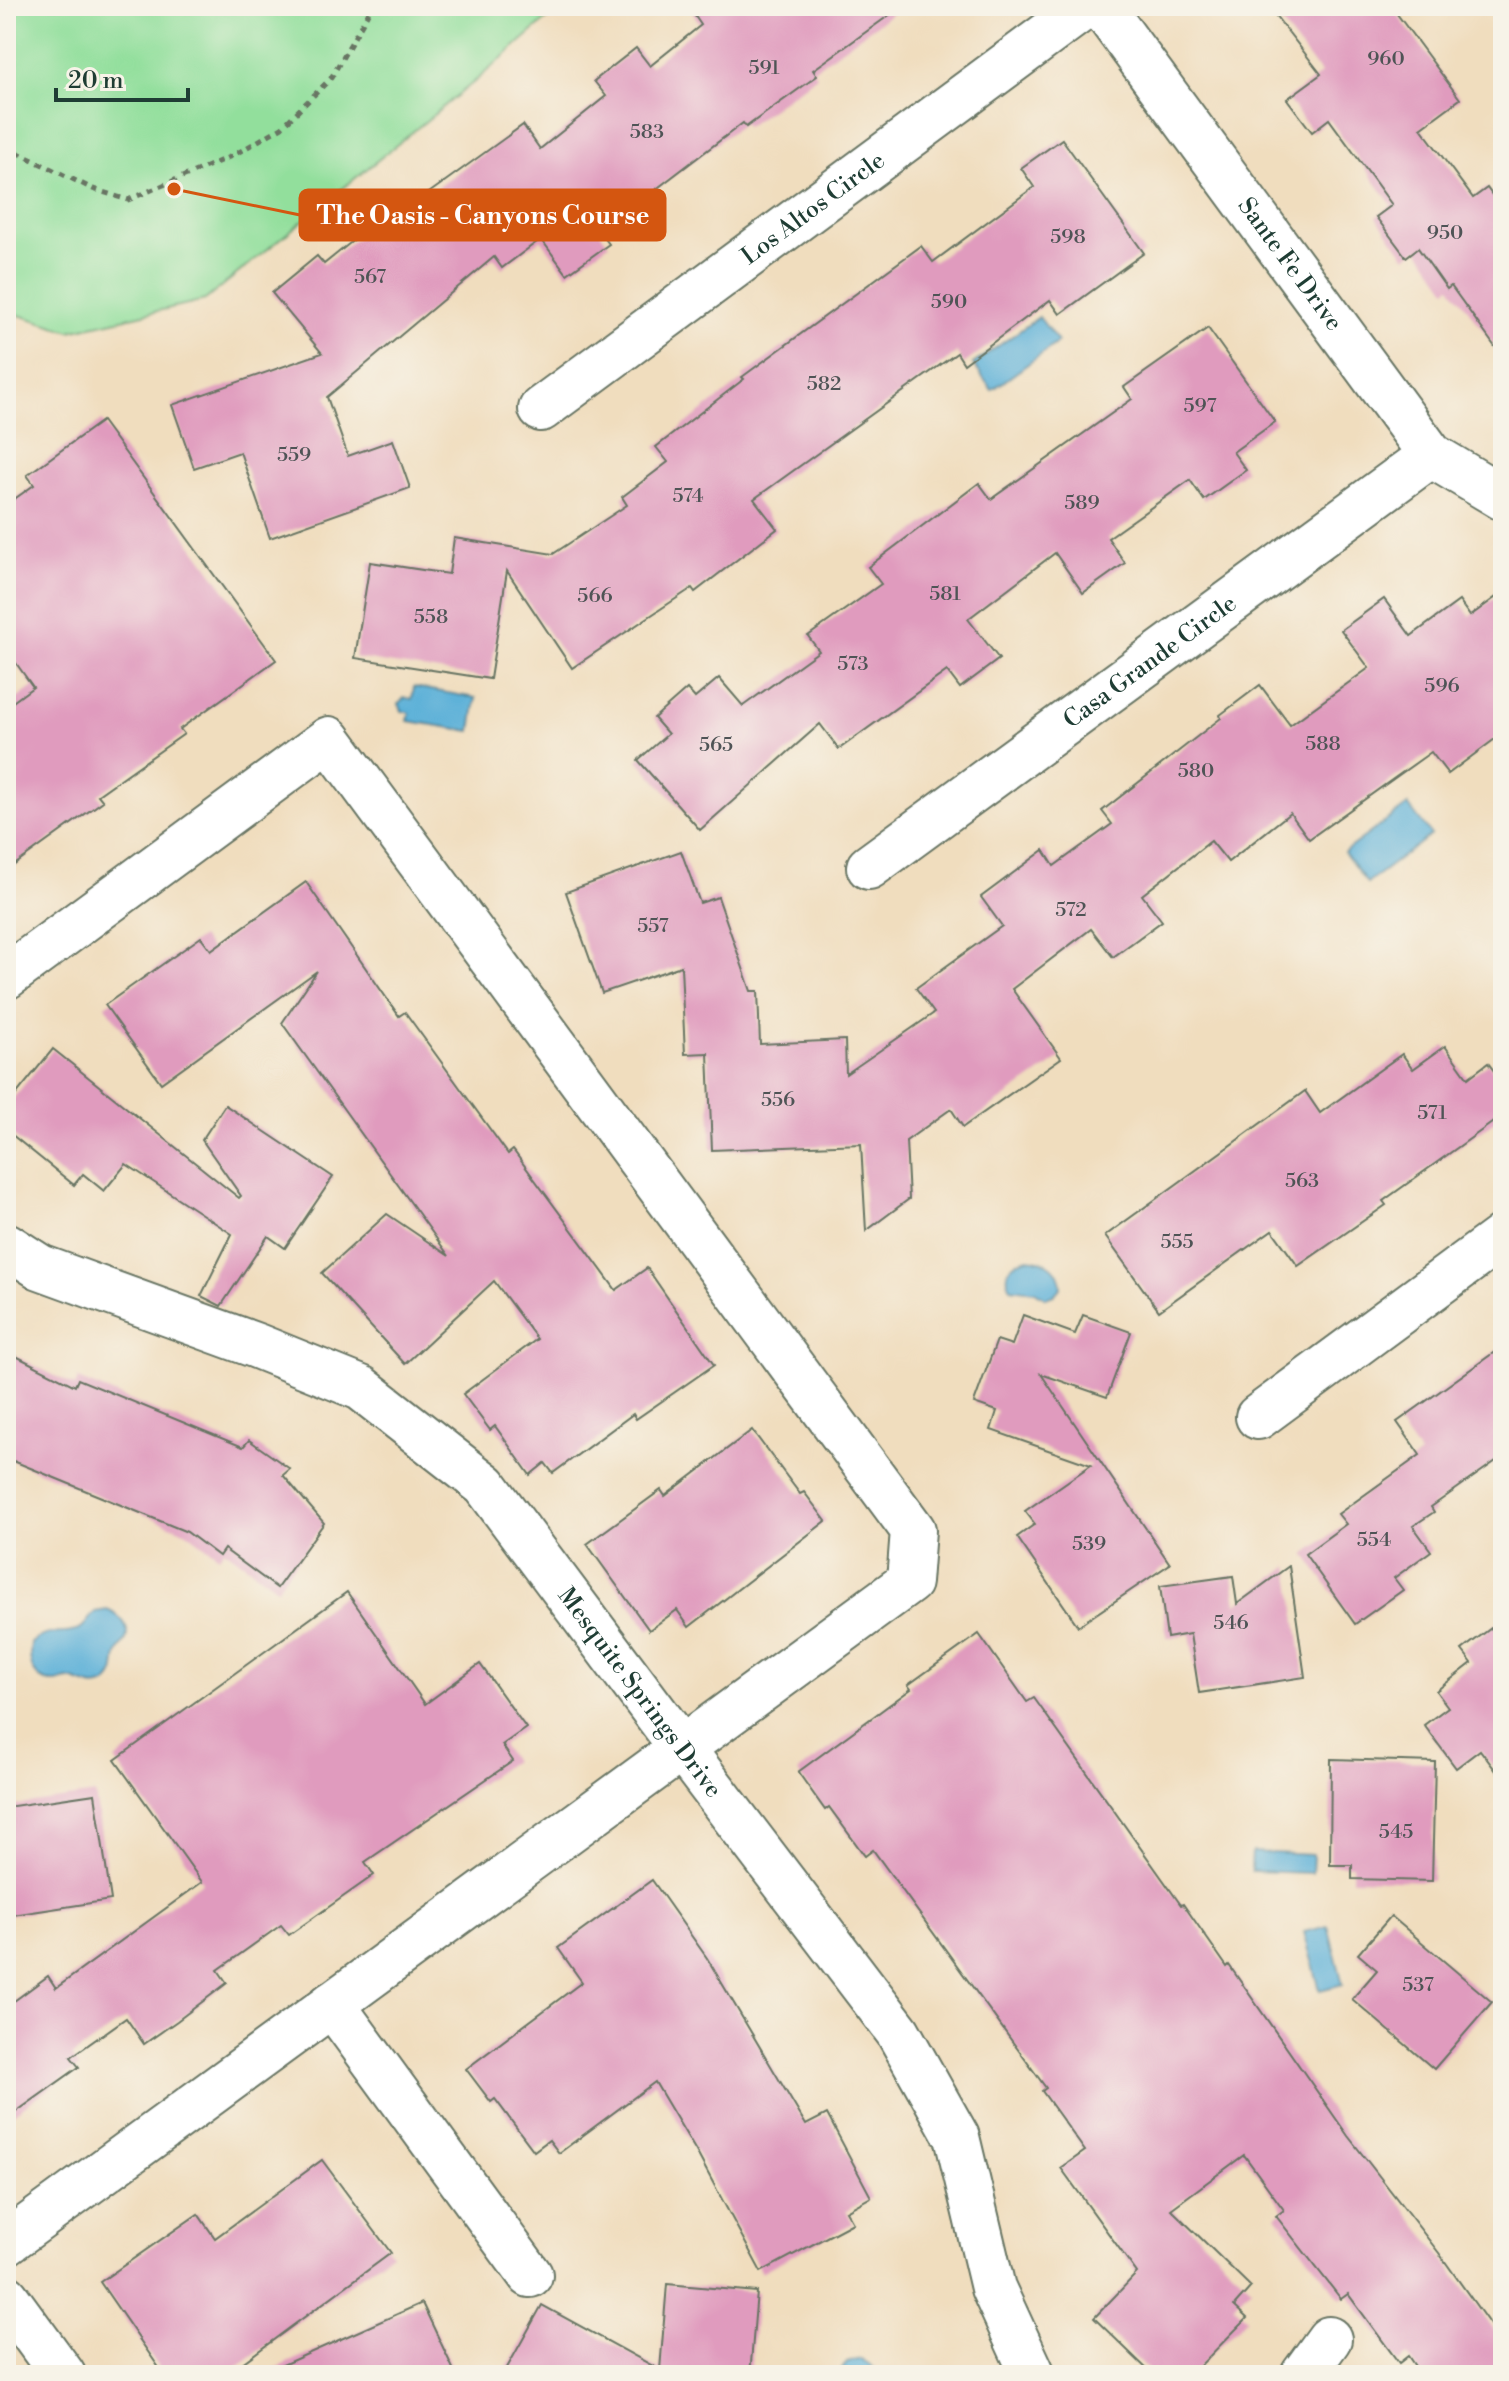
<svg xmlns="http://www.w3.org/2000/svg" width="1509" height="2381" font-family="'Libre Bodoni',serif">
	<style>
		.green { fill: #92df9c; stroke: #588e68; stroke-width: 2 }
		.water { fill: #5cb0d8; stroke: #3e7686; stroke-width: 2 }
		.building { fill: #e09bbe }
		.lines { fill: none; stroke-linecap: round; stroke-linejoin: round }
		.minor-casing { stroke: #687564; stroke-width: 48 }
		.path { stroke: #687564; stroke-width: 5; stroke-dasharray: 6 6; stroke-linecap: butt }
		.minor { stroke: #fff; stroke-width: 44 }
		.labels { text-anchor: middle; stroke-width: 6; stroke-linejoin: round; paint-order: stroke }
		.number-label { font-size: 20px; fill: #4f5456 }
		.street-label { font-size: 24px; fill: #1f3d34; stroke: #f7f3e8 }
		.leader { fill: none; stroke: #d45610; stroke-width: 3 }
		.callout-dot { fill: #d45610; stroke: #f7f3e8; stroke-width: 3 }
		.callout { fill: #d45610; stroke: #d45610; stroke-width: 3 }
		.callout-label { font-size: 26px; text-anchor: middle; font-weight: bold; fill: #fff }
	</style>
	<rect width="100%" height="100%" fill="#f7f3e8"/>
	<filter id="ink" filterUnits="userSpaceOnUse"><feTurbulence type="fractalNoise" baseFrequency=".0125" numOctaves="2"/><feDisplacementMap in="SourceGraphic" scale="16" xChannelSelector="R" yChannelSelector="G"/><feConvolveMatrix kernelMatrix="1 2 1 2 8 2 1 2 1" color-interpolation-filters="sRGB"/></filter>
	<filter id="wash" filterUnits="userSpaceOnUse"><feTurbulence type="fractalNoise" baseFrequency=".006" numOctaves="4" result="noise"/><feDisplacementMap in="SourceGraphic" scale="32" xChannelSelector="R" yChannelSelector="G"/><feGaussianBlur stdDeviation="1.8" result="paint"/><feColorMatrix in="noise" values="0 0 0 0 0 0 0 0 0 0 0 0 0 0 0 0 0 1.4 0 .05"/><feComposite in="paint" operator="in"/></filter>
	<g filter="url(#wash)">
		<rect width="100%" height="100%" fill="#f0ddbe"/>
		<polygon class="green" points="6,6 562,6 479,78 205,300 70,331 6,311"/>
		<g class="water">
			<polygon points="1039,317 1058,342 992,390 973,364"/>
			<polygon points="414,687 476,698 471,731 408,721 410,713 402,711 399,704 404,698 412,699"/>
			<polygon points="1408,805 1431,835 1367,883 1344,852"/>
			<path d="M1028 1258C1047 1260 1060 1267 1061 1287L1054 1295 1046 1298 1035 1291 1011 1288C1002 1272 1012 1262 1028 1258Z"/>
			<path d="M107 1610C120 1615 132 1626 125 1642 123 1646 119 1649 118 1652 114 1662 118 1672 109 1681 95 1694 83 1681 68 1679 68 1679 57 1682 56 1682 32 1683 28 1662 31 1643 52 1627 56 1637 76 1631 85 1628 88 1619 95 1612Z"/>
			<polygon points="1252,1852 1313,1855 1312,1873 1251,1871"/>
			<polygon points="1328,1926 1343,1984 1320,1990 1304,1932"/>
			<polygon points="861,2359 872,2366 879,2375 837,2375 847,2363"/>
		</g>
		<g id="blocks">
			<g class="building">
				<polygon points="688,6 902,6 813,70 817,76 746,127 743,123 600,232 609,244 567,274 541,239 502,268 494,257 327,397 348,456 393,440 410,488 270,538 240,452 194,468 172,405 322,353 272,293 317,256 324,264 391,210 397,216 523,125 540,149 606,96 594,81 636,48 650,66 701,25"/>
				<polygon points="1268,6 1391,6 1460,99 1421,128 1473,198 1487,188 1503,210 1503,358 1451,286 1447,289 1418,248 1406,257 1376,217 1392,205 1329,119 1312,132 1287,99 1321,74"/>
				<polygon points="1062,139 1144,253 1060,314 1050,300 964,364 957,353 754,499 777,529 695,592 692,588 572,668 507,571 490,679 355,658 370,562 449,574 454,538 553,554 627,505 622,497 668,462 656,447 744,379 742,377 921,246 933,262 1034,187 1021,168"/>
				<polygon points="1208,328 1275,422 1233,452 1246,470 1204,500 1190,480 1108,538 1125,563 1083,593 1055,553 968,619 999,659 960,688 947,671 839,749 820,724 700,830 638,760 668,734 654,718 687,689 695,698 719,678 743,706 819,651 808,636 881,584 868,567 979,483 991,499 1132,399 1124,387"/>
				<polygon points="102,421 276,660 180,729 184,734 98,795 103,801 6,871 6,707 33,687 6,649 6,505 34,485 27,475"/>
				<polygon points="1503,592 1503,733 1448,774 1431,752 1309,839 1290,813 1228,862 1211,841 1142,895 1162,921 1113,957 1091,929 1012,989 1061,1058 963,1127 951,1109 906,1141 909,1199 866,1231 861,1144 712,1150 708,1053 685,1054 681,966 602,993 566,892 681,851 700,903 718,897 751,991 758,991 760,1044 845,1040 846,1074 934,1013 916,988 1002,926 981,897 1044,850 1054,866 1112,824 1102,811 1221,718 1220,715 1260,685 1290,725 1369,668 1341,630 1384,599 1411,636 1459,601 1470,616"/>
				<polygon points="306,882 399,1016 405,1012 508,1154 513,1150 616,1290 647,1268 714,1365 636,1419 633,1414 553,1473 545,1463 530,1475 495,1426 490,1430 463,1394 537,1339 494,1281 405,1364 322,1273 387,1214 449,1256 282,1023 317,971 161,1083 105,1005 201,937 211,950"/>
				<polygon points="1445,1046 1468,1078 1488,1063 1503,1083 1503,1115 1383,1201 1386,1205 1298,1266 1272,1230 1159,1311 1105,1236 1305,1091 1320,1113 1402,1054 1413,1069"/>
				<polygon points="53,1049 239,1198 241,1196 202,1140 225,1105 333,1177 285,1248 268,1236 221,1306 201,1296 232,1234 126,1164 104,1191 83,1174 74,1185 6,1130 6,1107"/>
				<polygon points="1023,1315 1075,1334 1083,1315 1131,1332 1107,1397 1041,1374 1170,1564 1078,1626 1017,1537 1035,1524 1025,1511 1091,1465 991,1430 997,1411 974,1403 997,1340 1012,1345"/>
				<polygon points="1503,1346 1503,1456 1431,1507 1434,1512 1413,1526 1431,1551 1394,1578 1403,1590 1355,1624 1305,1554 1346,1524 1338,1514 1420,1455 1397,1422"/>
				<polygon points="6,1351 75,1386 78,1379 243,1447 249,1440 290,1469 283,1475 324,1523 277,1588 224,1549 219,1556 187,1532 6,1458"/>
				<polygon points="752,1430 800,1494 804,1492 826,1521 689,1627 677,1610 649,1630 587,1544 661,1490 665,1496"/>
				<polygon points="1289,1566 1305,1677 1199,1693 1190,1634 1167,1638 1160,1586 1233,1576 1237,1604"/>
				<polygon points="347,1592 425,1704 480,1664 526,1728 502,1745 513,1761 365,1862 374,1875 289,1935 281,1925 218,1970 227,1983 177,2021 144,2044 126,2018 71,2057 79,2067 6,2119 6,2007 48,1976 56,1988 202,1882 115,1760"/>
				<polygon points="1503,1619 1503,1780 1480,1750 1456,1768 1424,1725 1448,1707 1436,1691 1472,1663 1462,1650"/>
				<polygon points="979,1634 1027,1702 1034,1698 1181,1905 1183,1904 1227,1967 1229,1965 1348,2136 1439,2253 1503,2343 1503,2375 1421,2375 1408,2356 1399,2363 1348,2294 1341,2299 1276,2216 1284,2210 1244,2155 1171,2209 1251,2287 1234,2306 1247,2318 1191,2375 1153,2375 1094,2318 1137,2273 1061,2168 1085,2151 1042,2091 1046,2088 873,1850 865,1856 829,1807 825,1810 798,1772 911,1689 908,1685"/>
				<polygon points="1331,1759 1435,1762 1432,1881 1352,1879 1352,1865 1330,1865"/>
				<polygon points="95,1794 111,1900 6,1916 6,1807"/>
				<polygon points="652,1880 707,1958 806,2125 827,2114 871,2197 846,2211 853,2223 761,2272 696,2151 655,2082 559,2153 549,2140 534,2151 495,2099 491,2102 466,2069 582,1982 558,1948"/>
				<polygon points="1391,1916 1492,2002 1434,2069 1352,1999 1377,1970 1358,1954"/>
				<polygon points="322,2160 391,2253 226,2375 164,2375 100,2282 198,2214 215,2238"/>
				<polygon points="667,2284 757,2292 750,2375 503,2375 542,2305 660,2370"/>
				<polygon points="422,2303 456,2375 260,2375"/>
			</g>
		</g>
	</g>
	<g filter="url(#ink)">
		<use href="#blocks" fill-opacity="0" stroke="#687564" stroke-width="2"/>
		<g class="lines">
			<g class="minor-casing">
				<g id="minor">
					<path id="s1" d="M1101 6 1431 455 1503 498"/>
					<path id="s2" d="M541 409 1086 6"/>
					<path id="s3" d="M869 867 1431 455"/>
					<polyline points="6,977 329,739 913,1530 909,1582 6,2243"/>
					<path id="s4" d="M6 1245 40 1267 257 1346 361 1388 485 1485 681 1747 898 2032 957 2137 993 2288 1033 2375"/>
					<polyline points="1258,1417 1503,1236"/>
					<polyline points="332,2004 530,2275"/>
					<polyline points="6,2297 63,2375"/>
					<polyline points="1303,2375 1329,2339"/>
				</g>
			</g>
			<polyline class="path" points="6,147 93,189 128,200 234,155 282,127 331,78 372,6"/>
			<use href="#minor" class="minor"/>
		</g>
	</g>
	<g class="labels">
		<g class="number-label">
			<text x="1386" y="65">960</text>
			<text x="764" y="74">591</text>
			<text x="647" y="138">583</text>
			<text x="1445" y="239">950</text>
			<text x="1068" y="243">598</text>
			<text x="370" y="283">567</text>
			<text x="949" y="308">590</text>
			<text x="824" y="390">582</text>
			<text x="1200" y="412">597</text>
			<text x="294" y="461">559</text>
			<text x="688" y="502">574</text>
			<text x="1082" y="509">589</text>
			<text x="945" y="600">581</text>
			<text x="595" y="602">566</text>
			<text x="431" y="623">558</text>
			<text x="853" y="670">573</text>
			<text x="1442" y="692">596</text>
			<text x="1323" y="750">588</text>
			<text x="716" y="751">565</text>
			<text x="1196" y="777">580</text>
			<text x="1071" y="916">572</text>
			<text x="653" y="932">557</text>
			<text x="778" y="1106">556</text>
			<text x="1432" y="1119">571</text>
			<text x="1302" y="1187">563</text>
			<text x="1177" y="1248">555</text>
			<text x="1374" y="1546">554</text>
			<text x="1089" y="1550">539</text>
			<text x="1231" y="1629">546</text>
			<text x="1396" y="1838">545</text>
			<text x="1418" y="1991">537</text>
		</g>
		<g class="street-label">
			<text dy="8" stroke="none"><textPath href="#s2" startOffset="338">Los Altos Circle</textPath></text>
			<text dy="8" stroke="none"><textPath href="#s1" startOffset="320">Sante Fe Drive</textPath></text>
			<text dy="8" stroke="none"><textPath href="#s3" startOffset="348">Casa Grande Circle</textPath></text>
			<text dy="8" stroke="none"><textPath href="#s4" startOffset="800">Mesquite Springs Drive</textPath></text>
		</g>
	</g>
	<path class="leader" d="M174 189L300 215"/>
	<circle class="callout-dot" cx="174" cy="189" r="8"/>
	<rect class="callout" x="300" y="190" width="365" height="50" rx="8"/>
	<g class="callout-label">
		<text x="483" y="224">The Oasis - Canyons Course</text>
	</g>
	<rect width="1509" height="2381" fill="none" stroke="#f7f3e8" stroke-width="32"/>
	<path d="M56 88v12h132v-12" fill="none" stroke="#1f3d34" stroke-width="4"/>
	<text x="68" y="88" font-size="24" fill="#1f3d34" stroke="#f7f3e8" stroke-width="6" paint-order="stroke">20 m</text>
</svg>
